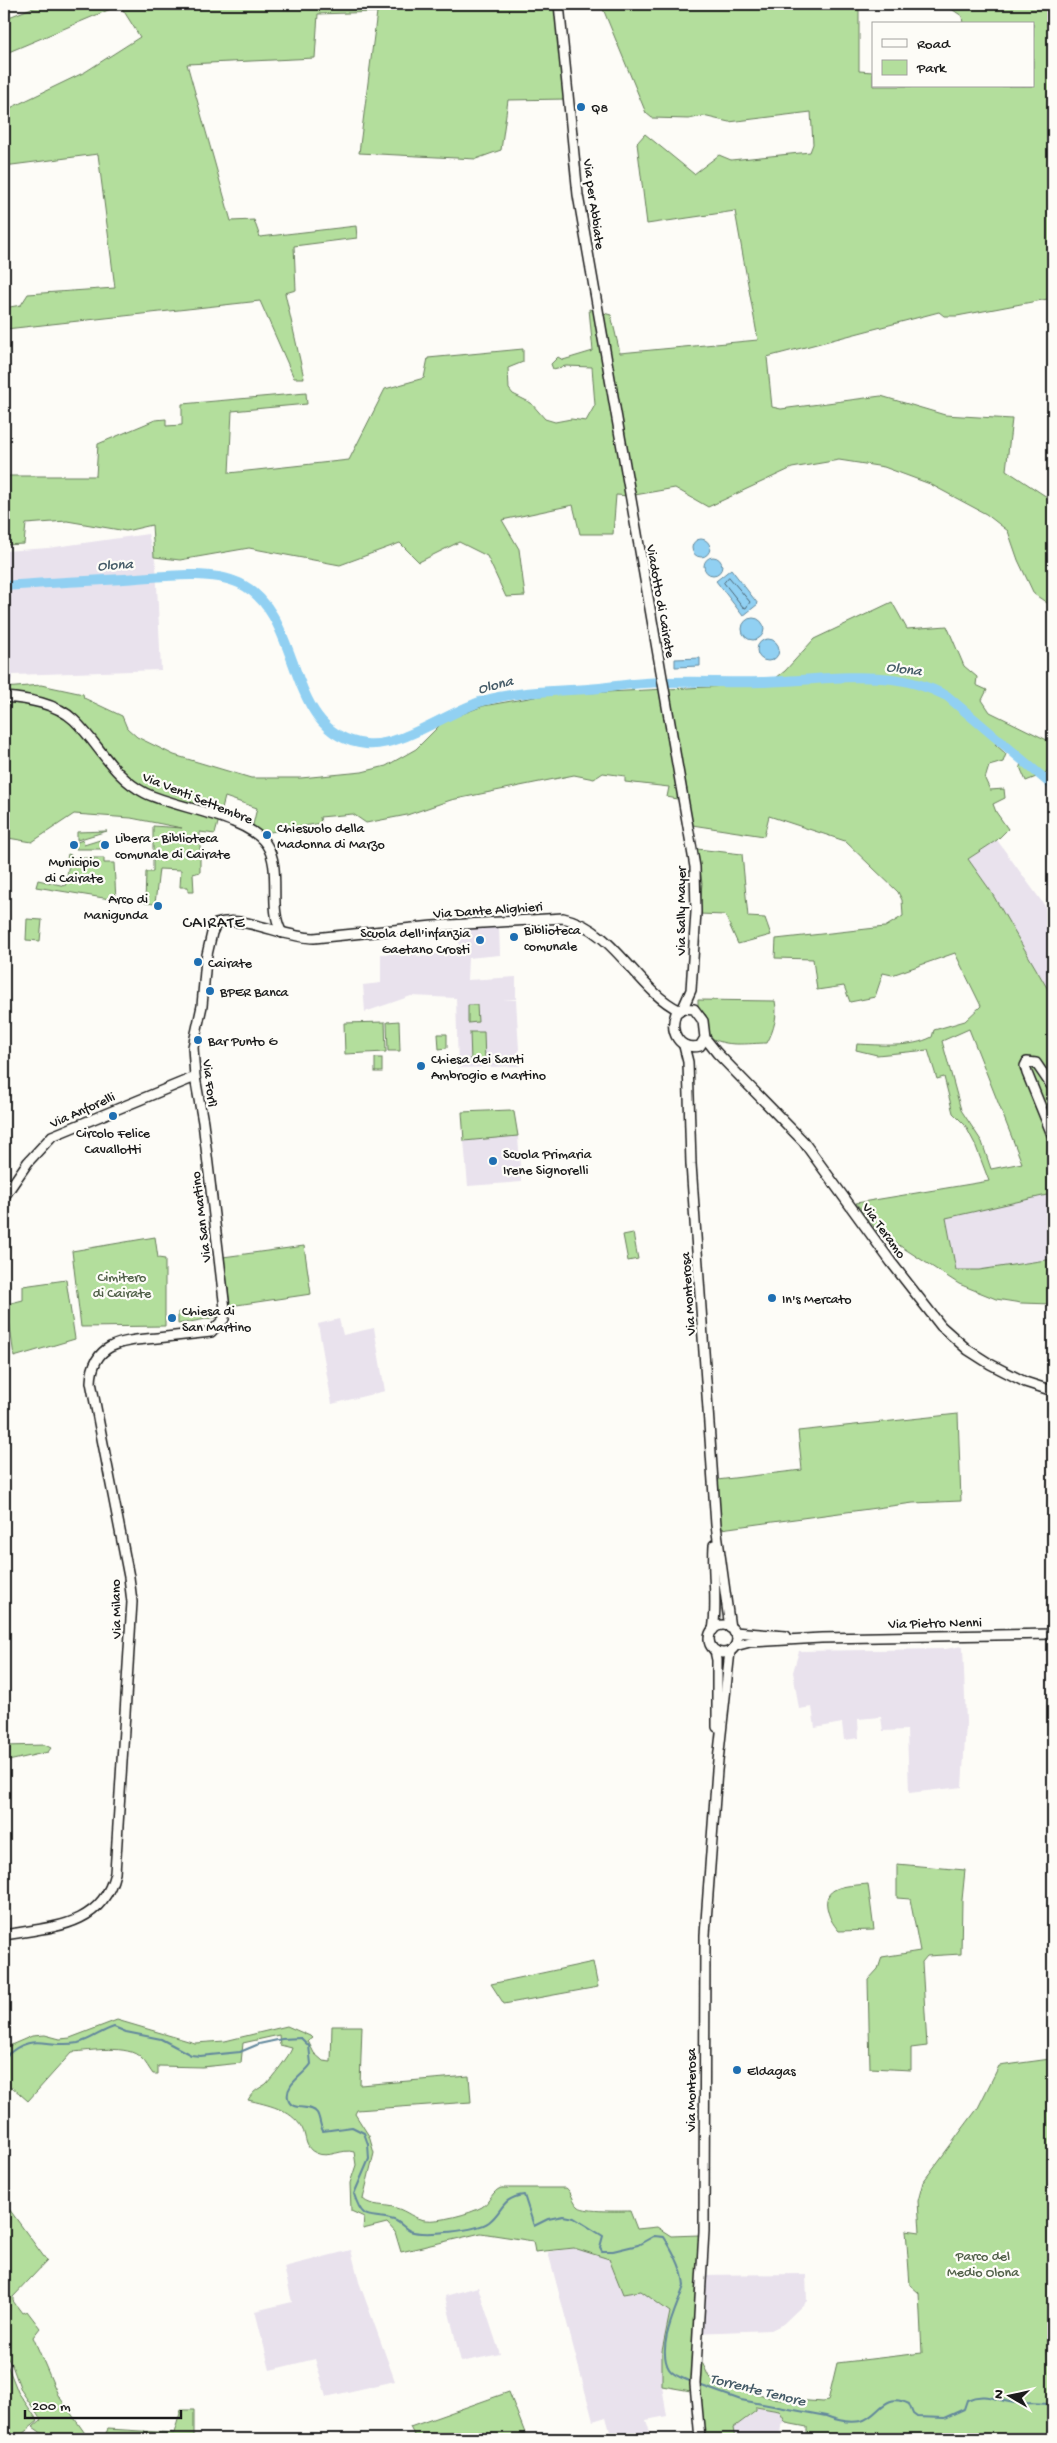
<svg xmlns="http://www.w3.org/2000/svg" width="1057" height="2443" font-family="'Gochi Hand',sans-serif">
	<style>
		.built { fill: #e9e2ed }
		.green { fill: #b3de9c; stroke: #687d5c; fill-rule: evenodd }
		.water { fill: #91d0f2; stroke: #62889c }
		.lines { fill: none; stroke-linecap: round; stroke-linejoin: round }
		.shore { stroke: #4b6472; stroke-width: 1 }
		.stream { stroke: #62889c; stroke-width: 2 }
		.river { stroke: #91d0f2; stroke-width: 10 }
		.secondary-casing { stroke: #1c1c1c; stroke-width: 12 }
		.secondary { stroke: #fdfcf7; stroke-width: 9 }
		.poi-dot { fill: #1f6fb2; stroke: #fdfcf7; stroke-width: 2 }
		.labels { text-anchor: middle; stroke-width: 4.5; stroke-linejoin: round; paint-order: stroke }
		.poi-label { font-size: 14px; fill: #1c1c1c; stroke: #fdfcf7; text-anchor: start }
		.street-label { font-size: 14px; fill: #1c1c1c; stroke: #fdfcf7 }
		.park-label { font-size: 14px; fill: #516049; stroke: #fdfcf7 }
		.water-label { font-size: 15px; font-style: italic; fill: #455b67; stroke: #fdfcf7 }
		.quarter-label { font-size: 16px; letter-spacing: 1px; fill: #1c1c1c; stroke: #fdfcf7 }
	</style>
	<rect width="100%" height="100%" fill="#fdfcf7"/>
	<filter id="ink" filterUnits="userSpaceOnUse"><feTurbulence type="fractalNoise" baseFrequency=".02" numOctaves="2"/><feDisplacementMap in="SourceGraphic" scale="10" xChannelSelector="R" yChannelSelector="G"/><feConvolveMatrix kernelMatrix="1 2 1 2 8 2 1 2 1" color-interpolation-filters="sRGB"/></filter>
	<g filter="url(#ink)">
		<g class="built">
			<polygon points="148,534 156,564 161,670 13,675 10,684 4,685 4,551 48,548"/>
			<polygon points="997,840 1053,917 1053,998 990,890 968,859"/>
			<polygon points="499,926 500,955 468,958 467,980 516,977 516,999 503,1000 516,1000 520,1066 458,1068 456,998 411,996 365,1012 363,985 381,983 381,954 417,952 417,956 428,956 429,951 459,951 460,930"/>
			<polygon points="518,1136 521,1182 468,1186 464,1141"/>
			<polygon points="1047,1195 1053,1210 1053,1259 979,1270 956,1270 946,1218"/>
			<polygon points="339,1319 343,1335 374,1328 385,1391 332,1404 318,1324"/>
			<polygon points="963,1646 966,1723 962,1787 909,1793 907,1730 883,1731 881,1717 858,1719 859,1738 844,1740 842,1723 815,1728 812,1707 799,1709 793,1672 799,1651 945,1649"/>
			<polygon points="574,2248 609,2259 623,2294 641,2291 670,2312 662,2351 662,2386 667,2416 646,2420 652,2439 612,2439 606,2417 593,2421 548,2252"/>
			<polygon points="351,2250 359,2282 395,2381 326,2397 315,2359 270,2370 255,2311 292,2302 284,2267"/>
			<polygon points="806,2274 807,2301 783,2324 771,2330 694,2333 697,2275"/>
			<polygon points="478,2287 500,2354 461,2362 445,2296"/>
			<polygon points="755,2407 779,2411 786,2423 782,2424 781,2438 735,2439 733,2428 756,2412"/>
		</g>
		<g class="green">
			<polygon points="42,4 554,4 567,99 508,100 501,150 476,159 359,153 377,12 318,14 315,58 187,64 231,221 254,220 260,237 356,226 357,238 294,246 296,290 285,293 304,378 294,378 260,301 6,329 4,308 21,305 28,294 115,288 98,154 4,166 4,111 85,72 140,37 120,5 4,54 4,19"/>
			<polygon points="601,4 859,4 859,71 873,72 873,86 1033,86 1033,24 963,24 962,16 944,4 1053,4 1053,298 957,316 944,316 939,312 767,357 772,407 781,409 881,396 945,415 1012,419 1006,470 1053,501 1053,607 1034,594 1018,560 1008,531 986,514 930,484 884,467 839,460 792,468 708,507 675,488 629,496 616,495 613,534 580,534 573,505 502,520 519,549 525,596 506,597 487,556 459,542 419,562 400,543 340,565 249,548 180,560 154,557 152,525 126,531 67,521 26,524 24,544 4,545 4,347 8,346 4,476 96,476 98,444 155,420 166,419 166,426 182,425 182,404 306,393 307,404 232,411 229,473 349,460 385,389 424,378 428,358 523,349 523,362 508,368 509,389 513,394 531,403 545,419 555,422 571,419 586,421 595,405 592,367 566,366 553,369 551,364 558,357 563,360 593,351 589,309 611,315 620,353 758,340 735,211 647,224 637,143 645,134 694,174 719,155 731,160 810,152 813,144 811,112 729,122 703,116 689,119 652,118 646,113"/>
			<path d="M892 602 907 629 947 626 964 666 977 677 976 685 987 690 982 700 990 712 1053 743V765L1044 774 1026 781 1020 767 1022 756 1009 744H995L1006 754 1003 762 989 766 985 779 990 790 1004 789 1005 798 993 804 996 812 1008 829 997 840 968 859 990 890 1053 998V1210L1047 1195 946 1218 956 1270H979L1053 1259V1304L1021 1303 996 1299 959 1284 877 1231 856 1203 989 1181 975 1144 965 1125 953 1113 944 1077 937 1079 928 1050 877 1055 856 1050 857 1044C881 1045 911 1048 932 1037L934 1030 965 1021 981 1006 955 953 892 975 883 973 875 997 850 1002 844 986 817 990 813 959 775 958 776 939 885 927 903 916 902 900 898 892 845 841 769 816 764 836 692 825 687 801 667 797 669 787 625 782V776L603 773 594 779 574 775 451 800 407 815 366 823 353 814 320 817 321 823 259 834 252 829 257 808 225 797 215 834 200 832V872L193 874 194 892H188V887H180L181 870 159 869 155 904 145 903 146 872H153V826L182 828 131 818 74 814 32 842 8 838 4 871V688L41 685 83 694 84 698 122 716 127 728 137 737 174 755 251 778H301L362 772 386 766 416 749 444 721 483 706 546 695 768 684 785 671 814 639ZM969 1029 1022 1163 991 1169 982 1142 961 1110 942 1041Z"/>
			<polygon points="107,831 77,840 77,832"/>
			<polygon points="83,840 84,845 100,840 102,849 76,849 77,842"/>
			<polygon points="697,849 742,854 748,917 765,918 771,935 738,944 725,915 699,914 702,883"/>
			<polygon points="68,854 71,855 71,858 104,858 104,863 114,863 116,900 36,887 38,880 65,886 69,864 66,863"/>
			<polygon points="27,919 42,920 40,941 26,940"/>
			<path d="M698 1000 775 1001C778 1015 774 1030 767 1043 749 1043 724 1048 709 1036L706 1015 698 1007Z"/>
			<polygon points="468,1005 477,1005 478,1022 468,1023"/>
			<polygon points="399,1021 400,1051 388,1051 387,1022"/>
			<polygon points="385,1022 386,1052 345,1054 344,1023"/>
			<polygon points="470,1032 484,1032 485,1062 471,1062"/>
			<polygon points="438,1034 447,1034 447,1048 439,1049"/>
			<rect x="375" y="1058" width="7" height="14"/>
			<polygon points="510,1110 514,1112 518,1136 464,1141 462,1112"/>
			<polygon points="633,1233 638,1259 628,1261 623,1235"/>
			<polygon points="155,1237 158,1258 165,1259 165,1326 81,1327 72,1251"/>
			<polygon points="304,1246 311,1294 230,1306 223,1257"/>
			<polygon points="66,1280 75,1339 14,1357 7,1304 23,1300 23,1286"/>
			<polygon points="219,1309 218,1317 178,1324 178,1312"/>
			<polygon points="958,1414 961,1501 913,1503 721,1529 717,1480 802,1470 798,1431"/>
			<polygon points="45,1745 51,1748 48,1752 4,1762 4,1746"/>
			<polygon points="897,1864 965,1870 962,1900 961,1954 927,1956 922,1962 927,2046 911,2048 911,2070 870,2068 868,1980 878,1969 882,1957 920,1951 910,1899 897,1898"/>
			<path d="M868 1884 874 1930 839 1931C832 1923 829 1917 827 1907 823 1884 852 1886 868 1884Z"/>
			<polygon points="593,1962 598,1987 504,2004 491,1984"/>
			<path d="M117 2020 195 2043 225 2041 287 2026 310 2036 312 2038 308 2041 314 2053 323 2061 331 2062 332 2026H362L360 2085 469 2076 471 2102 357 2110 355 2114 369 2136 374 2153 363 2199C371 2207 386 2204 396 2208 407 2211 414 2219 425 2220 438 2222 470 2214 482 2207 490 2202 492 2191 501 2188H566C572 2192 572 2201 579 2207 586 2212 619 2211 630 2211L637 2229 657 2227 671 2236 699 2235 691 2391 662 2386V2351L670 2312 641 2291 623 2294 609 2259 574 2248 535 2252 533 2241 481 2233 401 2252 395 2232 387 2223 363 2229 364 2217 351 2211 350 2183 356 2165 354 2152C342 2148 329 2159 316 2153 304 2148 307 2137 302 2128 291 2109 268 2105 248 2100 253 2091 257 2090 266 2084 270 2080 291 2054 292 2048L280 2045 279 2035 243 2043 241 2063 202 2067 158 2066V2074H153C149 2069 146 2062 141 2058 129 2044 89 2051 72 2052L28 2101 12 2087 4 2098V2048L32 2036 45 2035 60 2039 70 2038Z"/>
			<polygon points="1053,2053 1053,2439 992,2439 980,2436 966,2439 807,2439 807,2427 786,2423 779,2411 756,2407 756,2411 733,2428 735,2439 704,2439 699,2410 699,2356 709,2377 771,2398 822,2402 828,2401 837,2363 922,2353 919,2293 910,2285 906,2230 920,2232 918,2201 923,2182 978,2108 999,2066 1050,2059"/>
			<polygon points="4,2202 47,2261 13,2297 13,2301 22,2313 27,2311 40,2328 33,2337 58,2395 89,2439 50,2439 33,2427 41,2420 21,2390 13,2368 4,2351"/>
			<polygon points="4,2357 18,2392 38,2421 16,2439 4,2439"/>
			<polygon points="509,2392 525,2433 510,2439 416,2439 410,2427"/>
			<polygon points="181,2410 194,2410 194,2439 99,2439 104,2437 108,2429 174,2433"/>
		</g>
		<g class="water">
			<circle cx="701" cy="548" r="9"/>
			<circle cx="713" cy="566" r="9"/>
			<polygon points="731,569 758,604 743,616 716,581"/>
			<circle cx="753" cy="629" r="11"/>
			<circle cx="768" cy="650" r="11"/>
			<polygon points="700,658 700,666 675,667 675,659"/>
		</g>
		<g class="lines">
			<polygon class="shore" points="729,577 750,602 746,608 743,607 724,583"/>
			<g class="stream">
				<path d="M4 2058C32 2030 47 2049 78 2043 91 2040 101 2031 114 2027L126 2032 161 2039 191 2055 200 2056 240 2052 259 2044 282 2039 301 2038 309 2046 311 2064C304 2075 285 2084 288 2098 290 2113 310 2103 317 2113 320 2118 320 2126 323 2131L352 2127 364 2133 368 2144 369 2159 354 2194C364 2225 370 2212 394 2220 400 2222 404 2228 410 2231 424 2236 477 2231 489 2222 504 2210 501 2198 524 2195L534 2226 548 2219 563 2216 574 2218 603 2236 600 2247 602 2251H613L638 2245 654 2236 664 2237C673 2251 683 2269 684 2286 677 2307 656 2347 669 2369 673 2376 685 2379 692 2382"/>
				<path d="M699 2385 741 2400 826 2416C836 2420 850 2423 861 2421 880 2416 883 2391 909 2404L913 2414 917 2417 944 2418 964 2409 967 2400C986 2391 998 2402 1017 2403 1030 2404 1041 2402 1053 2405"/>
			</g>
			<path class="river" d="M4 586C44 583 84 581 124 579 157 577 209 569 239 583 306 614 282 735 366 744 401 748 449 711 483 701 517 691 553 691 588 689 607 688 626 684 645 683 684 680 722 683 761 682 803 681 851 674 892 679 912 681 929 687 947 696L1053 786"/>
			<g class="secondary-casing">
				<g id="secondary">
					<path d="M559 4 578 195 695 867 696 912 691 990 683 1008 676 1013C669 1032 679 1051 700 1046L705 1038 703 1021 694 1009 683 1008"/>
					<path d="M4 697C28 699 56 703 74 720 100 745 112 776 145 793 175 808 247 816 266 844 283 869 267 907 282 933"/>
					<polyline points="705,1038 717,1053 803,1141 891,1262 941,1326 968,1350 990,1364 1025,1382 1053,1391"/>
					<polyline points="684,1046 688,1062 691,1164 716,1525 730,1628"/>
					<polyline points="1053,1088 1036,1063 1027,1062 1025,1066 1027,1073 1053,1137"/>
					<polyline points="4,1197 28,1162 52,1136 195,1077"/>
					<circle cx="723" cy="1639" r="14"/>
					<path d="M713 1630C718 1602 712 1573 714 1545"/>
					<polyline points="734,1632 786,1636"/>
					<polyline points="735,1646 750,1642 821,1638 1053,1634"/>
					<polyline points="715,1651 717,1660 717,1727"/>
					<path d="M4 1935C49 1927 102 1928 115 1873L132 1602 129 1577 91 1382C93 1341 125 1341 157 1338 175 1336 193 1334 211 1332L224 1319 225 1309 203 1122 195 1077 193 1047 202 1006 206 959 212 933 216 924C245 914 283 938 314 938L433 926 563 918C615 929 637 990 679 1010"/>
					<polyline points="700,2439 695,2384 704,2231 705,1935 717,1770 730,1651"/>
				</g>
			</g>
			<use href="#secondary" class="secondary"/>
		</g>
	</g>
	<g class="poi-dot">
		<circle cx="581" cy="107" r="5"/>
		<circle cx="267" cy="835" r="5"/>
		<circle cx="74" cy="845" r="5"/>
		<circle cx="105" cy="845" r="5"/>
		<circle cx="158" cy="906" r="5"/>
		<circle cx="514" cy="937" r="5"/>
		<circle cx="480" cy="940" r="5"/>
		<circle cx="198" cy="962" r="5"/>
		<circle cx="210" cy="991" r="5"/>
		<circle cx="198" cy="1040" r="5"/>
		<circle cx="421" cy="1066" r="5"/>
		<circle cx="113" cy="1116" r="5"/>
		<circle cx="493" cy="1161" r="5"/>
		<circle cx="772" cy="1298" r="5"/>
		<circle cx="172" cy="1318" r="5"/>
		<circle cx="737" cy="2070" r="5"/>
	</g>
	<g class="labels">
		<g class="poi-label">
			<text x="591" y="112">Q8</text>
			<text x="277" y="832">Chiesuolo della<tspan x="277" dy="16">Madonna di Marzo</tspan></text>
			<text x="115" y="842">Libera - Biblioteca<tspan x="115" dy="16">comunale di Cairate</tspan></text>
			<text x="74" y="866" text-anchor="middle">Municipio<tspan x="74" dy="16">di Cairate</tspan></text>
			<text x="148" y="903" text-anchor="end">Arco di<tspan x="148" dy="16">Manigunda</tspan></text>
			<text x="524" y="934">Biblioteca<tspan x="524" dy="16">comunale</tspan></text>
			<text x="470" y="937" text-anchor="end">Scuola dell'infanzia<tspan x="470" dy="16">Gaetano Crosti</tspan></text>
			<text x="208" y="967">Cairate</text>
			<text x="220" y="996">BPER Banca</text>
			<text x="208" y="1045">Bar Punto G</text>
			<text x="431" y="1063">Chiesa dei Santi<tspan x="431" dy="16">Ambrogio e Martino</tspan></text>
			<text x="113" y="1137" text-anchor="middle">Circolo Felice<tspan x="113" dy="16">Cavallotti</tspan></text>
			<text x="503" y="1158">Scuola Primaria<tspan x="503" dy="16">Irene Signorelli</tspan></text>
			<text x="782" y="1303">In's Mercato</text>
			<text x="182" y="1315">Chiesa di<tspan x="182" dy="16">San Martino</tspan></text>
			<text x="747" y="2075">Eldagas</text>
		</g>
		<g class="street-label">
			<text transform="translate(595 204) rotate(82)" y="5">Via per Abbiate</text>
			<text transform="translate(662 601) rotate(80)" y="5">Viadotto di Cairate</text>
			<text transform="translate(198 797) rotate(22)" y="5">Via Venti Settembre</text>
			<text transform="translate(488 909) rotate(-4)" y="5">Via Dante Alighieri</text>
			<text transform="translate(680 911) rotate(-90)" y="5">Via Sally Mayer</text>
			<text transform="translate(211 1083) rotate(83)" y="5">Via Forlì</text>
			<text transform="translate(82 1109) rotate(-24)" y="5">Via Anforelli</text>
			<text transform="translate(200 1217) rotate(-97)" y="5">Via San Martino</text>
			<text transform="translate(885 1230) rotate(54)" y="5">Via Teramo</text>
			<text transform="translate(687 1294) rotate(-94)" y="5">Via Monterosa</text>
			<text transform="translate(115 1609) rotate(-91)" y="5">Via Milano</text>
			<text transform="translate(935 1622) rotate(-1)" y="5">Via Pietro Nenni</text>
			<text transform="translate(690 2090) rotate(-90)" y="5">Via Monterosa</text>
		</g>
		<g class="park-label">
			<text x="122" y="1281">Cimitero<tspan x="122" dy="16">di Cairate</tspan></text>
			<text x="983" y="2260">Parco del<tspan x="983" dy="16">Medio Olona</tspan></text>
		</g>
		<g class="water-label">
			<text transform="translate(115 564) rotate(-3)" y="5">Olona</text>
			<text transform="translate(904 668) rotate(8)" y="5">Olona</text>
			<text transform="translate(495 684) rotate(-14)" y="5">Olona</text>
			<text transform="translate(758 2389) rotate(14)" y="5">Torrente Tenore</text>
		</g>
		<g class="quarter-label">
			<text x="214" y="927">CAIRATE</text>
		</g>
	</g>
	<rect width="1057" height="2443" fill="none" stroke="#fdfcf7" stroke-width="20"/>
	<rect x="10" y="10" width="1037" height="2423" fill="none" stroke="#1c1c1c" stroke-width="2" filter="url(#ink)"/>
	<rect x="872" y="22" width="162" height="65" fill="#fdfcf7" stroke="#a3a29f"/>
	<rect x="882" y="39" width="25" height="8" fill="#fdfcf7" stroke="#a3a29f"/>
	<text x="917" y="48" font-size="15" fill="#1c1c1c">Road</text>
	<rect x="882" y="60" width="25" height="15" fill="#b3de9c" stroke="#a3a29f"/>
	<text x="917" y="72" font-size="15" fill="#1c1c1c">Park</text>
	<g transform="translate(1010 2396) rotate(279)" stroke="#fdfcf7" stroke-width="4" paint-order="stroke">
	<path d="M0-4L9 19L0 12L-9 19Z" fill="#1c1c1c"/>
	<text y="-8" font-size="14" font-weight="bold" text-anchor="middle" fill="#1c1c1c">N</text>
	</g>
	<path d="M25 2410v8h156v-8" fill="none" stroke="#1c1c1c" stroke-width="2.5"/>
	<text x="32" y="2410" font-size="15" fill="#1c1c1c" stroke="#fdfcf7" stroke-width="4" paint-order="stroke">200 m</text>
</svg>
